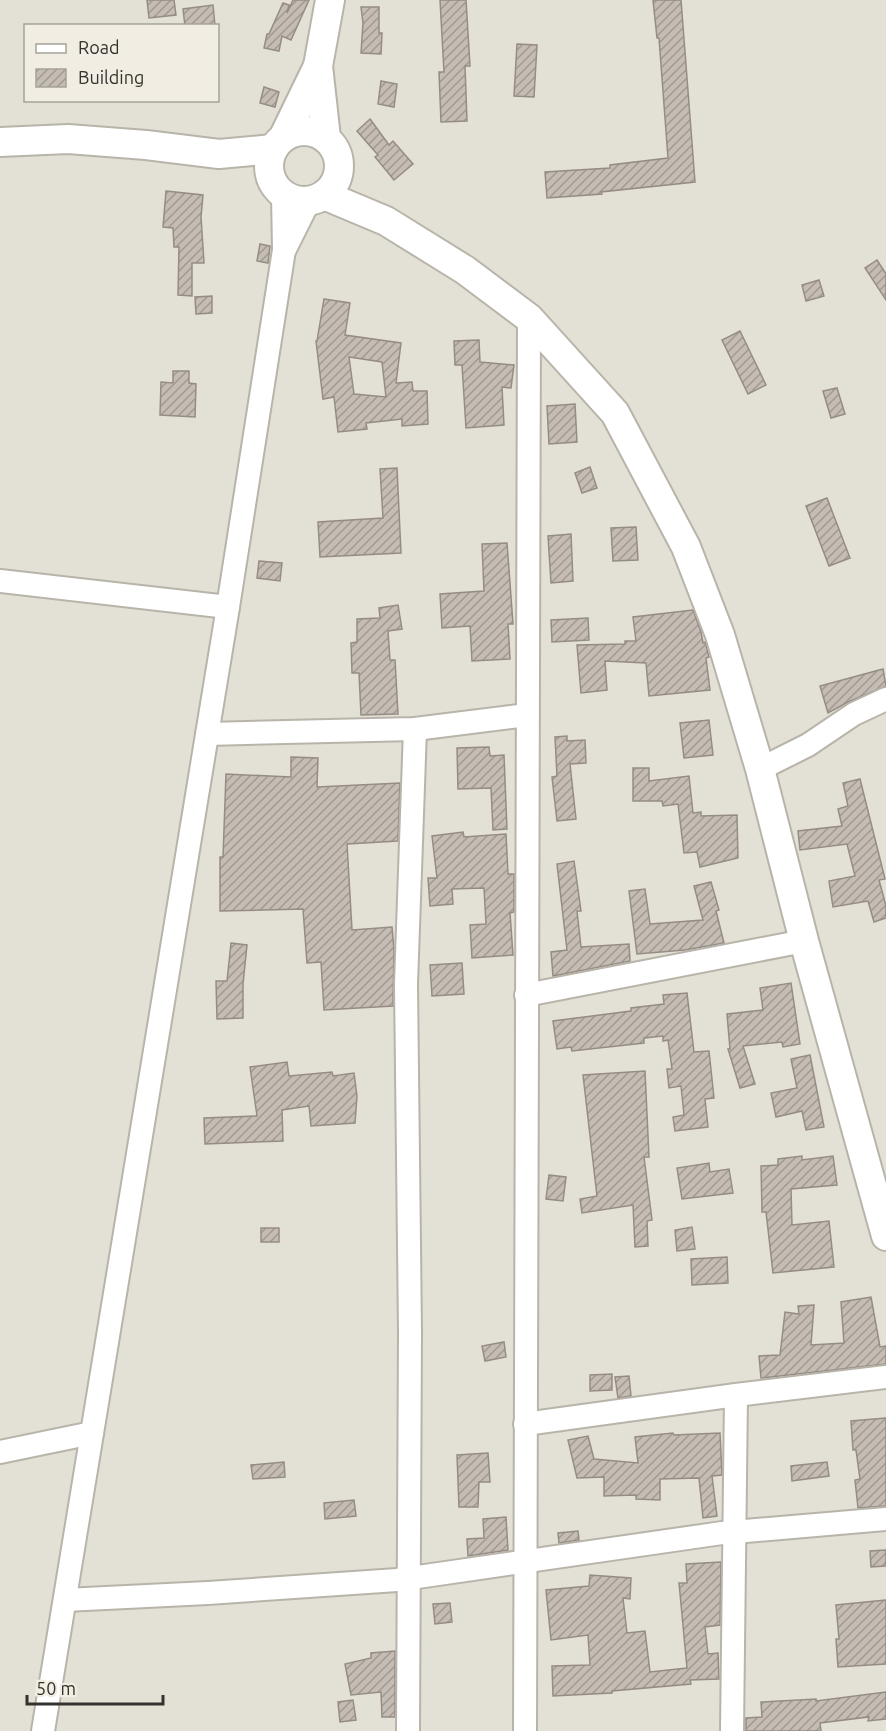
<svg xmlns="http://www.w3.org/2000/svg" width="886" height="1731" font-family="Ubuntu,sans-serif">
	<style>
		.building { fill: url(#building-hatch); stroke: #958d85; stroke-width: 1.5; fill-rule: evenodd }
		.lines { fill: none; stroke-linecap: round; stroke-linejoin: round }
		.minor-casing { stroke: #b8b4aa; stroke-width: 26 }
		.major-casing { stroke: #b8b4aa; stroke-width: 32 }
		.minor { stroke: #fff; stroke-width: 22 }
		.major { stroke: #fff; stroke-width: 28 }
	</style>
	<defs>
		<pattern id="building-hatch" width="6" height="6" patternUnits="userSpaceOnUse" patternTransform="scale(1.5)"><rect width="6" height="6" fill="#c5bcb4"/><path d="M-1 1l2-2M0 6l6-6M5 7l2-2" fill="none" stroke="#a19993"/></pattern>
	</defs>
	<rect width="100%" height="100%" fill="#e3e0d5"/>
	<g class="building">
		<polygon points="147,0 174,0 176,15 149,18"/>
		<polygon points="293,0 309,0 291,40 282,36 279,51 264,48 267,34 269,34 283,3 289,5 287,13"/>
		<polygon points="440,0 466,0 470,66 465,66 467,121 441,122 439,72 444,72"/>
		<polygon points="653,0 681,0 695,182 601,192 602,194 547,198 545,172 610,168 610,165 668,158 659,38 657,38"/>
		<polygon points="213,5 215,26 185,26 183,9"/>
		<polygon points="361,7 379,7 379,33 382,33 381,54 361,53 363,23"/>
		<polygon points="517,44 537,45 534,97 514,96"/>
		<polygon points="381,81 397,84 394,107 378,104"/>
		<polygon points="264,87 279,92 275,107 260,103"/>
		<polygon points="370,119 389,145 393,141 413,164 394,180 375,157 378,155 357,131"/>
		<polygon points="166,191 203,195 201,217 204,263 192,263 192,296 178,295 179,247 174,247 173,228 163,227"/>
		<polygon points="260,244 270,246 268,263 257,261"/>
		<polygon points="877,260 886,274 886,300 865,268"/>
		<polygon points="819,280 824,296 806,301 802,285"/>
		<polygon points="212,296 212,313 196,314 195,297"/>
		<path d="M324 299 350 303 345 335 401 343 396 383 412 382 413 391H427L428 424 402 426V419L366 423 367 429 338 432 334 397 323 399 316 341H317ZM349 357 382 362 386 397 354 394Z"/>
		<polygon points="740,331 766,385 748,394 722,340"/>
		<polygon points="479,340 480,362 514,365 511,388 502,387 504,425 466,428 462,365 455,365 454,341"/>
		<polygon points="173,371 189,371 189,383 196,384 195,417 160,415 161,382 173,383"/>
		<polygon points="837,388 845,414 831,418 823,391"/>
		<polygon points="575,404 577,442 549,444 547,406"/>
		<polygon points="590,467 597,488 582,493 575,473"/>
		<polygon points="397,468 401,553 320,557 318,522 383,518 380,469"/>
		<polygon points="827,498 850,558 829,566 806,506"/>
		<polygon points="636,527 638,560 613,561 611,528"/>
		<polygon points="571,534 573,581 551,583 548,536"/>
		<polygon points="507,543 513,624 508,624 510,659 472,661 470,626 442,628 440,594 484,591 482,544"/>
		<polygon points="259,561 282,563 280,581 257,578"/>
		<polygon points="398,605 402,629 388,631 390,660 395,660 398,714 361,715 359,673 352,673 351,643 357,642 357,619 380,618 379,608"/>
		<polygon points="693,610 701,632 703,643 705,642 709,657 706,658 710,690 649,696 646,663 605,661 607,690 581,693 577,645 625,644 625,641 636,641 633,617"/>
		<polygon points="588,618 589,640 552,642 551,620"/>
		<polygon points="883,669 886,686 848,702 828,713 820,686"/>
		<polygon points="709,720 713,755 684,758 680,723"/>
		<polygon points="567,736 567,741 585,740 586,763 570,764 576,819 557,821 552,777 557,776 555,737"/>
		<polygon points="489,747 490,756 504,755 507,829 493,830 491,788 458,789 457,748"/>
		<polygon points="291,757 318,758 317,787 400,783 398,841 347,844 352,930 392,927 394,950 393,1006 324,1010 321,962 307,963 303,909 220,911 220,857 223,857 226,774 291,777"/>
		<polygon points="633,768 649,768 649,781 689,776 693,813 701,812 701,816 737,815 738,858 700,867 697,852 684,853 678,804 663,806 662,801 633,801"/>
		<polygon points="860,779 885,879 879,880 886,906 886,918 874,922 868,901 833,907 829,881 855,876 847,844 800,850 798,831 842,826 838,809 848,806 843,783"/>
		<polygon points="463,832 464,837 506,834 508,874 514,874 514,912 510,913 513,955 472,958 470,925 486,924 484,888 452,889 453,904 430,906 428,878 437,878 432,836"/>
		<polygon points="574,861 581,911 577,911 581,947 629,944 630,961 553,976 551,952 567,950 557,864"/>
		<polygon points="711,882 719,910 716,911 724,943 685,950 637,954 629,891 645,889 650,924 703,920 694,886"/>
		<polygon points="231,943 247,945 243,984 243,1018 217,1019 216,981 227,981"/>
		<polygon points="462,963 464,994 432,996 430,965"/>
		<polygon points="791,983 800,1044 783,1047 782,1042 743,1046 755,1084 740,1088 728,1049 730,1049 727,1014 763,1010 760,988"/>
		<polygon points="687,993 694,1052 709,1051 714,1098 705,1099 708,1127 675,1131 673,1117 684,1115 681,1086 669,1088 667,1069 672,1069 668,1040 663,1041 663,1036 644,1038 644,1043 572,1051 571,1047 557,1049 553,1021 631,1011 631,1008 664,1004 663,995"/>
		<polygon points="810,1055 824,1127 806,1130 802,1111 776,1117 771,1093 797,1088 791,1059"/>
		<polygon points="287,1062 289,1076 332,1072 333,1076 354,1073 357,1096 355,1123 311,1126 309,1106 282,1110 283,1141 205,1144 204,1118 257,1116 250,1067"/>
		<polygon points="645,1071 649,1157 644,1157 652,1220 647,1221 648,1246 635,1247 633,1205 582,1213 580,1199 597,1196 583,1075"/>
		<polygon points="802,1156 802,1160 833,1156 837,1185 791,1189 792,1225 829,1221 834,1267 773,1273 766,1212 762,1212 761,1166 778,1165 778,1159"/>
		<polygon points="709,1163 710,1172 729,1169 733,1193 682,1199 677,1168"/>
		<polygon points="549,1175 566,1177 563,1201 546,1199"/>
		<polygon points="692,1227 695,1249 677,1251 675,1230"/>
		<rect x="261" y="1228" width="18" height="14"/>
		<polygon points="727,1257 728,1283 692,1285 691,1259"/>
		<polygon points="871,1297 880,1347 886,1346 886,1364 761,1378 759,1356 780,1355 785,1312 799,1314 798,1306 814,1305 811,1345 844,1343 841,1302"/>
		<polygon points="504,1342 506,1357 485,1361 482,1346"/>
		<polygon points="612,1374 612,1390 590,1391 590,1375"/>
		<polygon points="629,1376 631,1396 618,1398 615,1377"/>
		<polygon points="886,1418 886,1506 858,1508 855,1480 860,1479 856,1450 853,1450 851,1421"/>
		<polygon points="673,1433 674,1435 720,1433 722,1475 712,1476 717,1516 703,1518 699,1478 660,1479 660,1500 636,1499 636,1495 604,1496 604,1477 577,1478 568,1440 588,1436 594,1459 638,1463 635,1437"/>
		<polygon points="488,1453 490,1482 479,1482 478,1507 459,1507 457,1455"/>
		<polygon points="284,1462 285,1477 253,1479 251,1465"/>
		<polygon points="827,1462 829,1476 792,1481 791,1466"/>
		<polygon points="354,1500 356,1516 325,1519 324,1503"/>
		<polygon points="506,1517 508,1550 468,1556 467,1539 484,1538 483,1519"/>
		<polygon points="578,1531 579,1540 559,1543 558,1533"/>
		<polygon points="886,1550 886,1566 871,1567 870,1551"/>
		<polygon points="721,1562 720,1625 705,1627 708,1654 718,1653 719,1679 690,1680 691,1684 612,1691 612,1693 553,1696 552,1666 590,1665 588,1635 551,1640 546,1590 589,1586 590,1575 631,1578 630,1599 623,1598 627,1633 645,1631 650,1672 687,1668 679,1583 687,1583 686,1564"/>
		<polygon points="886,1600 886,1664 838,1667 836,1639 839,1639 836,1605"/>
		<polygon points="450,1603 452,1622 435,1624 433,1604"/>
		<polygon points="395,1651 395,1717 382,1717 381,1692 351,1695 345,1664 371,1658 371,1653"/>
		<polygon points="886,1692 886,1719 868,1721 869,1717 820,1723 821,1731 746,1731 746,1718 762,1717 761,1702 816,1699 816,1701"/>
		<polygon points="353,1700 356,1720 340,1722 338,1702"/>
	</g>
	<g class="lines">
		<g class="minor-casing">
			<g id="minor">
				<polyline points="285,249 309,201"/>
				<polyline points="0,581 228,607"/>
				<polyline points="207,734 415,729 527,715"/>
				<polyline points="760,769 808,745 854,714 886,699"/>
				<polyline points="526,995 804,941"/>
				<polyline points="525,1424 736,1395 886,1377"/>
				<polyline points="0,1452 92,1433"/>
				<polyline points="65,1600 208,1593 397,1580 722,1533 886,1519"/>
				<polyline points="43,1731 228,607 284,250 283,194"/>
				<polyline points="408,1731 410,1332 406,984 415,729"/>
				<polyline points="525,1731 529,318"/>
				<polyline points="732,1731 736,1395"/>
			</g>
		</g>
		<g class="major-casing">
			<g id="major">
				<polyline points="318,66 326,138"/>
				<circle cx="304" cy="166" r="35"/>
				<polyline points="284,136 318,66 330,0"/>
				<polyline points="0,142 68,139 146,145 219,154 273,149"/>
				<polyline points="324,195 386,221 465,270 529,318 615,413 686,547 720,635 760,769 804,941 886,1236"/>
			</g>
		</g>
		<use href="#minor" class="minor"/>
		<use href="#major" class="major"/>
	</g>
	<rect x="24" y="24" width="195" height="78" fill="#f1ede2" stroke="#a5a29a" stroke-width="1.5"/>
	<rect x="36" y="44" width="30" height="9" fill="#ffffff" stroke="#a5a29a" stroke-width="1.5"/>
	<text x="78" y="54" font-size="18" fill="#34322e">Road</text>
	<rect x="36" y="69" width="30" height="18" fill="url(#building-hatch)" stroke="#a5a29a" stroke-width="1.5"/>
	<text x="78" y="84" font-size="18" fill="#34322e">Building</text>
	<path d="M27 1695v9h136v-9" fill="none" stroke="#34322e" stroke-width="3"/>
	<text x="36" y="1695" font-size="18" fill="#34322e" stroke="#f1ede2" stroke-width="4.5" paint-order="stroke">50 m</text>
</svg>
